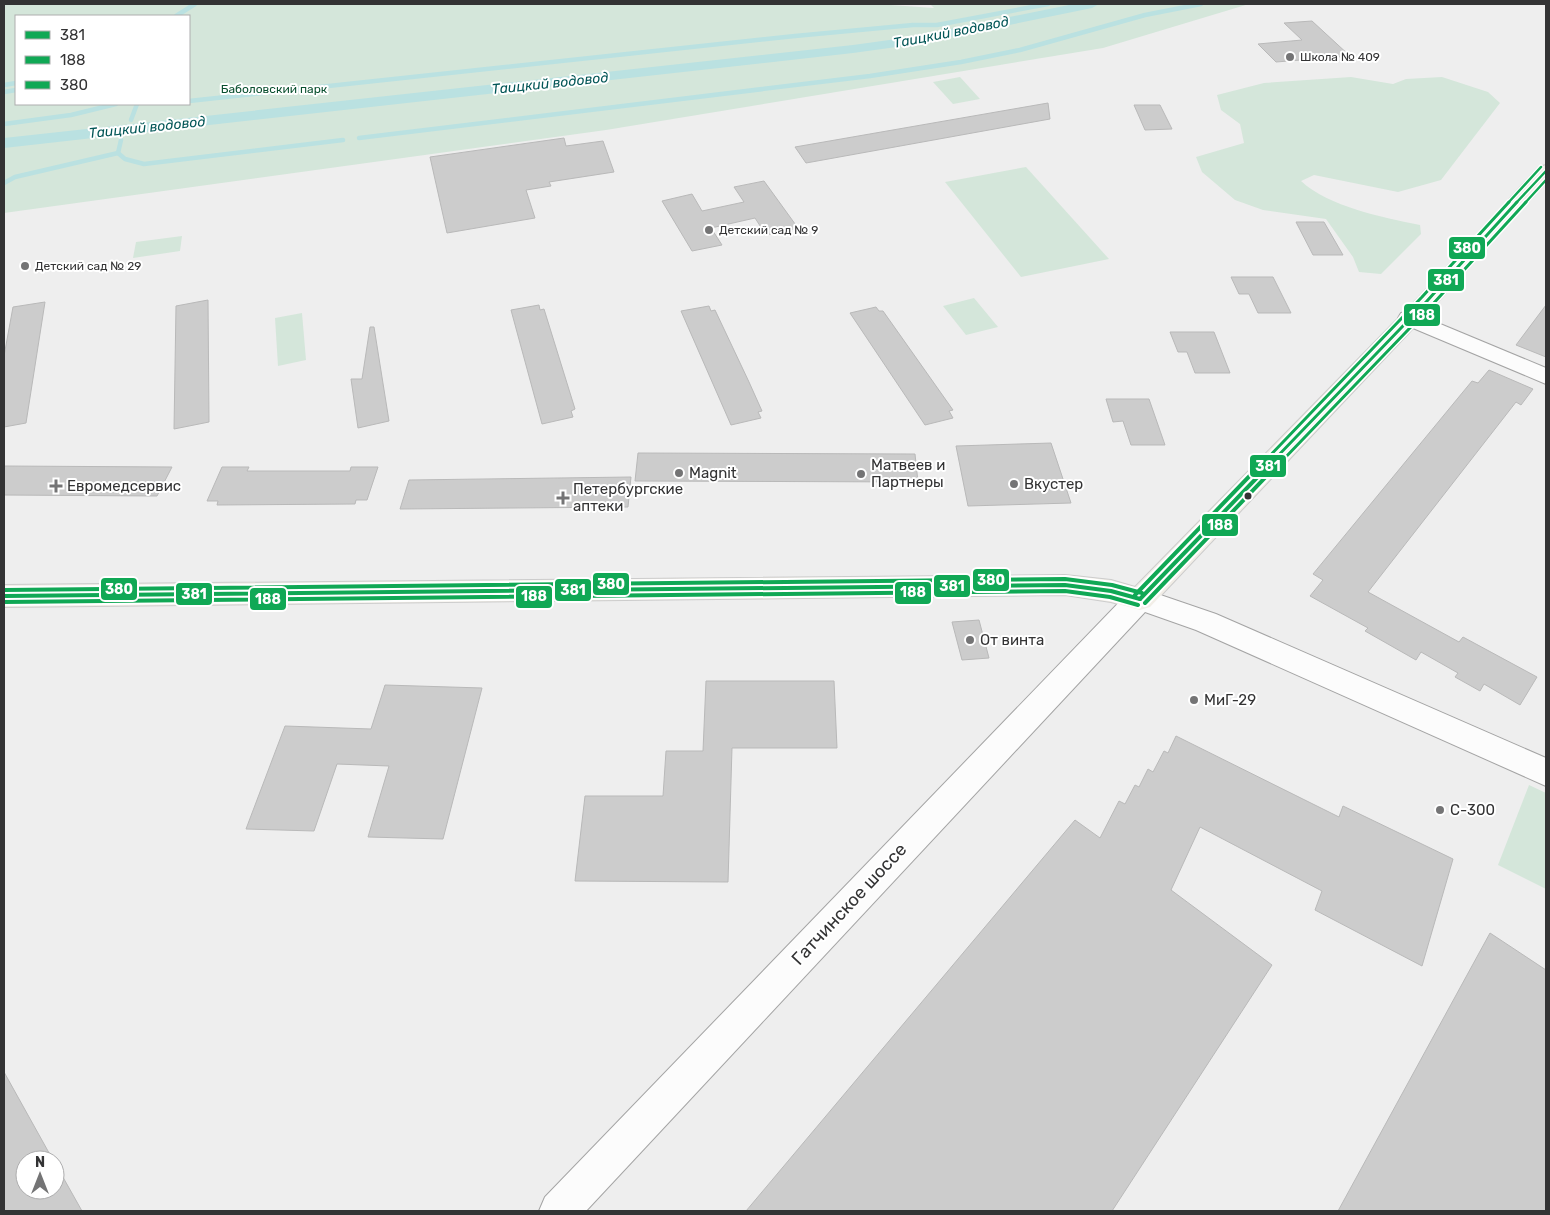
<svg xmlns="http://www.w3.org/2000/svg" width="1550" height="1215" font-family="Rubik,sans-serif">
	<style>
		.green { fill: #d4e6da; fill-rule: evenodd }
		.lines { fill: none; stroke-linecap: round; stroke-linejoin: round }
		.stream { stroke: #bae1e1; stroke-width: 4.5 }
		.canal { fill: #bae1e1; fill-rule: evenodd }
		.building { fill: #ccc; stroke: #b9b9b9 }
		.minor-casing { stroke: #a4a4a4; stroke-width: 2 }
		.major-casing { stroke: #ccc; stroke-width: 2 }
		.minor { fill: #fcfcfc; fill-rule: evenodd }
		.major { fill: #f2eee7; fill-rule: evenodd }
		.bus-1-far2-casing { stroke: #fff; stroke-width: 5 }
		.bus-1-far1-casing { stroke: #fff; stroke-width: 6 }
		.bus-1-casing { stroke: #fff; stroke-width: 8 }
		.bus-2-far2-casing { stroke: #fff; stroke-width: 5 }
		.bus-2-far1-casing { stroke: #fff; stroke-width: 6 }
		.bus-2-casing { stroke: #fff; stroke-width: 8 }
		.bus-3-far2-casing { stroke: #fff; stroke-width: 5 }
		.bus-3-far1-casing { stroke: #fff; stroke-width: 6 }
		.bus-3-casing { stroke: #fff; stroke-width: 8 }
		.bus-1-far2 { stroke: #10a855; stroke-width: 2.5 }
		.bus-1-far1 { stroke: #10a855; stroke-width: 3 }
		.bus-1 { stroke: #10a855; stroke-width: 4 }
		.bus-2-far2 { stroke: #10a855; stroke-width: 2.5 }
		.bus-2-far1 { stroke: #10a855; stroke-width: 3 }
		.bus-2 { stroke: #10a855; stroke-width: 4 }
		.bus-3-far2 { stroke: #10a855; stroke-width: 2.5 }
		.bus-3-far1 { stroke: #10a855; stroke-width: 3 }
		.bus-3 { stroke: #10a855; stroke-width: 4 }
		.poi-dot { fill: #747475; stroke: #fff; stroke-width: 2 }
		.bus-dot { fill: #333334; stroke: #fff; stroke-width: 2 }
		.labels { text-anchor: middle; stroke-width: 4; stroke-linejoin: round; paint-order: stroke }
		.far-poi-label { font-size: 12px; fill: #333334; stroke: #fff; text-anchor: start }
		.far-park-label { font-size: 12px; fill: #0a502f; stroke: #fff }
		.far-water-label { font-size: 14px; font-style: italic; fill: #035657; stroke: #fff }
		.poi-label { font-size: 15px; fill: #333334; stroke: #fff; text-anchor: start }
		.near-street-label { font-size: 18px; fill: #333334; stroke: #fff }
		.line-badge { stroke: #fff; stroke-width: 2 }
		.badge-label { font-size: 14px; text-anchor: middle; font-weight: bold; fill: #fff }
	</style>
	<rect width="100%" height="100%" fill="#eee"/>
	<g class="green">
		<path d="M4 4H876L934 8 930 4H1249L1103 48 606 130 4 213ZM16 16H189V104H16Z"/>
		<polygon points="960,77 980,99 953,104 933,82"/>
		<path d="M1351 77 1393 84 1406 79 1442 77 1488 92 1500 103 1441 180 1398 192 1314 175 1301 181C1329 207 1382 217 1420 225L1421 234 1381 274 1359 272 1353 257 1326 219 1263 210 1235 200 1202 172 1196 157 1244 143 1240 124 1221 110 1217 95 1264 83Z"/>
		<polygon points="1026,167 1109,259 1021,277 945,182"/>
		<polygon points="182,236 180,251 133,258 136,242"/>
		<polygon points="974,298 998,327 966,335 943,306"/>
		<polygon points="302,313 306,360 278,366 275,318"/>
		<polygon points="1529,785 1546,793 1546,889 1498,865"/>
	</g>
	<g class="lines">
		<g class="stream">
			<polyline points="176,16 195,4"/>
			<polyline points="4,85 16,83"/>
			<polyline points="4,92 16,90"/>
			<polyline points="189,101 795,36 913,25 937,25 1048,4"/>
			<polyline points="131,120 137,104"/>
			<polyline points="4,124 71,115 116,104"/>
			<polyline points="359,138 870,76 961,62 1020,50 1145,15 1201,4"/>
			<polyline points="121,140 118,153 125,159 144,164 343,140"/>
			<polyline points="4,183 15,177 118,153"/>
		</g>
		<polygon class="canal" points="1074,4 1099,4 1092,8 911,45 853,53 4,148 4,138 853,45 911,37"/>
	</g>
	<g class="building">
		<polygon points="1312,21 1350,56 1276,62 1258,44 1302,40 1284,23"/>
		<polygon points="1048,103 1050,119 806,163 795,147"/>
		<polygon points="1134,105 1160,105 1172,129 1145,130"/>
		<polygon points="564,138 566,146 603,141 614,172 549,182 551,186 526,190 535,218 447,233 430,157"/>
		<polygon points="764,181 798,228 766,235 755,218 711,228 722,245 692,251 662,201 692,194 702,211 744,202 734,187"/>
		<polygon points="1296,222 1324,222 1343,255 1313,255"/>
		<polygon points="1231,277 1273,277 1291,313 1258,313 1249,294 1239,294"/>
		<polygon points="208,300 209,422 174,429 176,306"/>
		<polygon points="45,302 26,423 4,427 4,356 13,307"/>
		<polygon points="539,305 540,310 544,309 575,409 571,411 573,417 542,424 511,310"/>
		<polygon points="1546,305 1546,357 1516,345"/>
		<polygon points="709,306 711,311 715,310 749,382 762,411 758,412 761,418 731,425 681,311"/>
		<polygon points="876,307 879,311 883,311 953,410 949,411 953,418 925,425 850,313"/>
		<polygon points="370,327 374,327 389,421 358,428 351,379 362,379"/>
		<polygon points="1170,332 1214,332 1230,373 1195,373 1187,352 1178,352"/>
		<polygon points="1489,370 1533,389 1521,405 1516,402 1368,592 1459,642 1463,637 1537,677 1520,705 1484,684 1480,691 1455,677 1458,673 1421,652 1416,660 1365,631 1368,628 1310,596 1323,580 1313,574 1472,381 1478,383"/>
		<polygon points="1106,399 1149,399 1165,445 1131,445 1123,421 1113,422"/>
		<polygon points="1051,443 1071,503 968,506 956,446"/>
		<polygon points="638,453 915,454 918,482 635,481"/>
		<polygon points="4,466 172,467 157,496 4,495"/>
		<polygon points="222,467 249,467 247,471 350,471 351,467 378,467 367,500 356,500 355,504 217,505 218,501 207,501"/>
		<polygon points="631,477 628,507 400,509 409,480"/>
		<polygon points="979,620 989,658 962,660 952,622"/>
		<polygon points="706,681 834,681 837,748 732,748 728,882 575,881 585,796 663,796 666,751 703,751"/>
		<polygon points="385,685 482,688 443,839 368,837 389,766 337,764 314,831 246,829 285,726 371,729"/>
		<polygon points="1176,736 1339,817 1343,806 1453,859 1422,966 1315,910 1322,891 1200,827 1171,890 1272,965 1112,1211 746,1211 1075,820 1100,838 1119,801 1125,804 1135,785 1139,787 1148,769 1153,772 1164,751 1168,753"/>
		<polygon points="1490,933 1546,970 1546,1211 1338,1211"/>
		<polygon points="4,1072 53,1160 25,1160 25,1190 55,1190 55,1163 82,1211 4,1211"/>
	</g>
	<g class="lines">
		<g class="minor-casing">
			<g id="minor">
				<polygon points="1409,311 1546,368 1546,384 1401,323 1398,318 1401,313"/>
				<polygon points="1140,588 1216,614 1546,758 1546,786 1196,630 1145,612 586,1211 539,1211 545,1197 1130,591"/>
			</g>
		</g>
		<g class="major-casing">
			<polygon id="major" points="1546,165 1546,182 1434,306 1150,607 1140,610 1111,602 1065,595 4,607 4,585 1065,575 1111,580 1135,587 1420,296 1539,167"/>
		</g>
		<use href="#minor" class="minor"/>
		<use href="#major" class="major"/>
		<g class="bus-1-far2-casing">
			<polyline id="bus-1-far2" points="1516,203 1546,171"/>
		</g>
		<g class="bus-1-far1-casing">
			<polyline id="bus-1-far1" points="1271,463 1427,301 1517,202"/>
		</g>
		<g class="bus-1-casing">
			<g id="bus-1">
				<polyline points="4,596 1065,585 1111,591 1140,599"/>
				<polyline points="1140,599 1273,461"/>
			</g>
		</g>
		<g class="bus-2-far2-casing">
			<polyline id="bus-2-far2" points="1525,203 1546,180"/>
		</g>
		<g class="bus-2-far1-casing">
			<polyline id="bus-2-far1" points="1280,463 1432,305 1526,202"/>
		</g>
		<g class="bus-2-casing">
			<g id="bus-2">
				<polyline points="4,602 1065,591 1110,597 1138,605"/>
				<polyline points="1145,603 1281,461"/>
			</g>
		</g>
		<g class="bus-3-far2-casing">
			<polyline id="bus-3-far2" points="1508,203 1541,167"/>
		</g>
		<g class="bus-3-far1-casing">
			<polyline id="bus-3-far1" points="1263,463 1422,297 1509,202"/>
		</g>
		<g class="bus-3-casing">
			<g id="bus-3">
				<polyline points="4,590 1065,579 1112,585 1142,593"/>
				<polyline points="1135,595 1264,461"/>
			</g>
		</g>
		<use href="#bus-1-far2" class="bus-1-far2"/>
		<use href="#bus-1-far1" class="bus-1-far1"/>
		<use href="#bus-1" class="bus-1"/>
		<use href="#bus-2-far2" class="bus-2-far2"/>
		<use href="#bus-2-far1" class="bus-2-far1"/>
		<use href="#bus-2" class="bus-2"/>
		<use href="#bus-3-far2" class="bus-3-far2"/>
		<use href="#bus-3-far1" class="bus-3-far1"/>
		<use href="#bus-3" class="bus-3"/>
	</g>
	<g class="poi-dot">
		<circle cx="1290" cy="57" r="5"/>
		<circle cx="709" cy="230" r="5"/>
		<circle cx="25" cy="266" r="5"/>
		<circle cx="679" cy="473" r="5"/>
		<circle cx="861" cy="474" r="5"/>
		<circle cx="1014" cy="484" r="5"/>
		<path d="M53.5 478.5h5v5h5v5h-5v5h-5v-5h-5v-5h5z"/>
		<path d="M560.5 490.5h5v5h5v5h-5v5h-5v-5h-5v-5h5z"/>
		<circle cx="970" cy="640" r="5"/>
		<circle cx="1194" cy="700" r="5"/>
		<circle cx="1440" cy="810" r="5"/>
	</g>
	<circle class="bus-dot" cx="1248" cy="496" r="4.5"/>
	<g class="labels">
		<g class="far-poi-label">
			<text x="1300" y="61">Школа № 409</text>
			<text x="719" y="234">Детский сад № 9</text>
			<text x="35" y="270">Детский сад № 29</text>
		</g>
		<g class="far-park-label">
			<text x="274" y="93">Баболовский парк</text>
		</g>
		<g class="far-water-label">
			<text transform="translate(951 32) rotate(-11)" y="5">Таицкий водовод</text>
			<text transform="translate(550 83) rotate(-6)" y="5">Таицкий водовод</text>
			<text transform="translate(147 127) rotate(-6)" y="5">Таицкий водовод</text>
		</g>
		<g class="poi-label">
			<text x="871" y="470">Матвеев и<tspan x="871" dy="17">Партнеры</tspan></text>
			<text x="689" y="478">Magnit</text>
			<text x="1024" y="489">Вкустер</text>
			<text x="67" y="491">Евромедсервис</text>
			<text x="573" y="494">Петербургские<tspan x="573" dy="17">аптеки</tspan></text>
			<text x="980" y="645">От винта</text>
			<text x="1204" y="705">МиГ-29</text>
			<text x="1450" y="815">С-300</text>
		</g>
		<g class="near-street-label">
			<text transform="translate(849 904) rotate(-47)" y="6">Гатчинское шоссе</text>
		</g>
	</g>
	<g class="line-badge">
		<rect x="1448" y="236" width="38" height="24" rx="5" fill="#10a855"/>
		<rect x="1427" y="268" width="38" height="24" rx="5" fill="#10a855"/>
		<rect x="1403" y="303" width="38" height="24" rx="5" fill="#10a855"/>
		<rect x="1249" y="454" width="38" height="24" rx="5" fill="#10a855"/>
		<rect x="1201" y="513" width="38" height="24" rx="5" fill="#10a855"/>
		<rect x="972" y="568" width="38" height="24" rx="5" fill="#10a855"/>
		<rect x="592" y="572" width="38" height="24" rx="5" fill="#10a855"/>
		<rect x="933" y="574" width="38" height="24" rx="5" fill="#10a855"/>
		<rect x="100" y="577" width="38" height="24" rx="5" fill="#10a855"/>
		<rect x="554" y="578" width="38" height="24" rx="5" fill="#10a855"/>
		<rect x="894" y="581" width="38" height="24" rx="5" fill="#10a855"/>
		<rect x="175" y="582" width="38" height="24" rx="5" fill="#10a855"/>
		<rect x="515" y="585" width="38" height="24" rx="5" fill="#10a855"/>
		<rect x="249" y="587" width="38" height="24" rx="5" fill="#10a855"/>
	</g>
	<g class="badge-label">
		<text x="1467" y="253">380</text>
		<text x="1446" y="285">381</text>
		<text x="1422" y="320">188</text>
		<text x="1268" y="471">381</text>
		<text x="1220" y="530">188</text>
		<text x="991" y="585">380</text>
		<text x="611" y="589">380</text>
		<text x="952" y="591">381</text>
		<text x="119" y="594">380</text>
		<text x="573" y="595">381</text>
		<text x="913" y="597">188</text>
		<text x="194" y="599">381</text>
		<text x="534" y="601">188</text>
		<text x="268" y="604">188</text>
	</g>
	<rect width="1550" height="1215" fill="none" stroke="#333334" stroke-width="10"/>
	<rect x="15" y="15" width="175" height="90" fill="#ffffff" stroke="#adadae"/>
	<rect x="25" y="31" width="25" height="8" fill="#10a855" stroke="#adadae"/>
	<text x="60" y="40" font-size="15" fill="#333334">381</text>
	<rect x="25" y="56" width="25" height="8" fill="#10a855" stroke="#adadae"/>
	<text x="60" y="65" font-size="15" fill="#333334">188</text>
	<rect x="25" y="81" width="25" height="8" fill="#10a855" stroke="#adadae"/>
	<text x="60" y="90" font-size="15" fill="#333334">380</text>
	<g transform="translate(40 1175)"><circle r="24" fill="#ffffff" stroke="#adadae"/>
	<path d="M0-4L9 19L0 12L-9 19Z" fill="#747475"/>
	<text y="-8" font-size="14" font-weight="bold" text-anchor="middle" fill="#333334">N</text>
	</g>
</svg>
